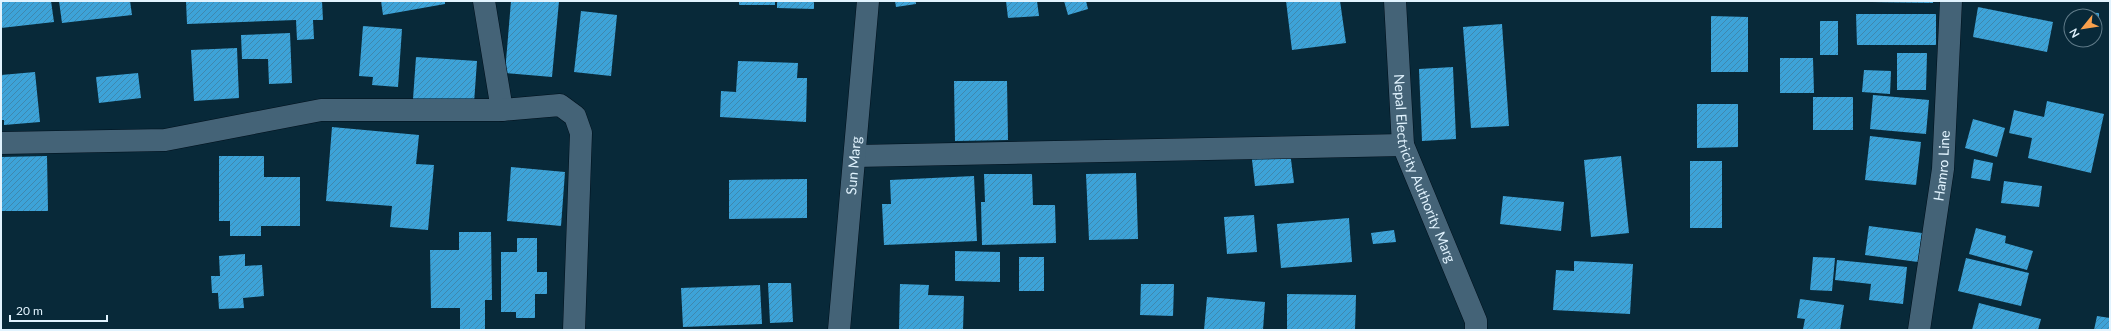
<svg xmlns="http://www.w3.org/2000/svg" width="2111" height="331" font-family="Lato,sans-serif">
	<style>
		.building { fill: url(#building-hatch) }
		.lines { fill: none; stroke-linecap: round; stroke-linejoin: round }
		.minor-casing { stroke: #00101c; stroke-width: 23 }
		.minor { stroke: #446377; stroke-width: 22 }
		.labels { text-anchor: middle; stroke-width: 4; stroke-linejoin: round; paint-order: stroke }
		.street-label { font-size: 14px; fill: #e1f3fe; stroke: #082939 }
	</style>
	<defs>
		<pattern id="building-hatch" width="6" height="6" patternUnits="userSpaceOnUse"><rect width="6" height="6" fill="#3da3d8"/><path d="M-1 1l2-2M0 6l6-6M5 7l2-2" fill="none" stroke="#3f88ae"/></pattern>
	</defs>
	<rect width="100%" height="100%" fill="#082939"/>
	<g class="building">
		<polygon points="1,1 51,1 54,22 1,28"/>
		<polygon points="59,1 130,1 132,15 62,23"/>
		<polygon points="186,1 322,1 323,20 313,20 314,39 297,40 296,20 187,24"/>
		<polygon points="381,1 445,1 445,4 383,15"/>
		<polygon points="511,1 559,1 552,77 505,73"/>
		<rect x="739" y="1" width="36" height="4"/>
		<polygon points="777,1 814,1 814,9 777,8"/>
		<polygon points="895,1 916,1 916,4 896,7"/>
		<polygon points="1006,1 1037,1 1039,16 1008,18"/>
		<polygon points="1064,1 1086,1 1088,9 1068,15"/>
		<polygon points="1286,1 1340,1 1346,43 1292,50"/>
		<polygon points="1872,1 1933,1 1933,3 1872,2"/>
		<polygon points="1978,7 2053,22 2047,52 1973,37"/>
		<polygon points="581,11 617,15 611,76 574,72"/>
		<polygon points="2072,12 2099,13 2099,28 2095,27 2095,16 2072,16"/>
		<polygon points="1856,14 1936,14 1936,45 1857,45"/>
		<polygon points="1711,16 1748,17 1748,72 1711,72"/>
		<rect x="1820" y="21" width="18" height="34"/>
		<polygon points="1502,24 1509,126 1471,128 1463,27"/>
		<polygon points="363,26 402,29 398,87 372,85 373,77 359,76"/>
		<polygon points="290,33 292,83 269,84 268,59 242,59 241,35"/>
		<polygon points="237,48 239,98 194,101 191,50"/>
		<polygon points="1897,53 1927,53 1926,90 1897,90"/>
		<polygon points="416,57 477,61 474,103 413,99"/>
		<polygon points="1780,58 1813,58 1814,93 1780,93"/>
		<polygon points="738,61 798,63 797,78 807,78 806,122 720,117 721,91 736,92"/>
		<polygon points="1453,67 1456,139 1422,141 1419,69"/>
		<polygon points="1864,70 1891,71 1890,94 1862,92"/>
		<polygon points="35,72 40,122 4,125 4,120 1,120 1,75"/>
		<polygon points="138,73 141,98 99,103 96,77"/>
		<polygon points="954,81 1007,81 1008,140 955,141"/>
		<polygon points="1873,95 1929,100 1926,134 1870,129"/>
		<rect x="1813" y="97" width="40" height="33"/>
		<polygon points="2047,101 2104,114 2091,173 2028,158 2032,138 2009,133 2014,110 2044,117"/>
		<polygon points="1697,104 1738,104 1738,147 1697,148"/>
		<polygon points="1973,119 2005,128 1997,157 1965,148"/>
		<polygon points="332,127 419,135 416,164 434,165 428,230 390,227 392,206 326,201"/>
		<polygon points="1870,136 1921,142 1916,185 1865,180"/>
		<polygon points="1251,151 1290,152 1294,183 1255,186"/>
		<polygon points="47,156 48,211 1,211 1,157"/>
		<polygon points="219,156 264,156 264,177 300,177 300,226 261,226 261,236 230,236 230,221 219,221"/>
		<polygon points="1621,156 1629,233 1591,237 1584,160"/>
		<polygon points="1974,159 1993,163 1990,181 1971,178"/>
		<rect x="1690" y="161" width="32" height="67"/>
		<polygon points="511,167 565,172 561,226 507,221"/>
		<polygon points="1136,173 1138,239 1089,240 1086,174"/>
		<polygon points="984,174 1032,174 1033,205 1055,205 1056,243 982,245 981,202 985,202"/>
		<polygon points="974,176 977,241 884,245 882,204 891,204 890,180"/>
		<polygon points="807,179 807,218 729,219 729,180"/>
		<polygon points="2004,181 2042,186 2039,207 2001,203"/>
		<polygon points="1503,196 1564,202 1561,231 1500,224"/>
		<polygon points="1254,215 1257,252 1227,254 1224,217"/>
		<polygon points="1349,218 1352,262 1281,268 1277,224"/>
		<polygon points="1869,226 1922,233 1918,262 1865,255"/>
		<polygon points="1976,228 2006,236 2005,243 2033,251 2027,270 1969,254"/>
		<polygon points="1394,230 1396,242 1373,244 1371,233"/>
		<polygon points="459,232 491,232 492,300 485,300 485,330 460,330 460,308 431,308 430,250 459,250"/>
		<polygon points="517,238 537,238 537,272 547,272 547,294 535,294 535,318 516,318 516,312 501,312 501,252 517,252"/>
		<polygon points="955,251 1000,252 1000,282 955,281"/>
		<polygon points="245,254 245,266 262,265 264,296 243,298 244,308 219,309 218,293 212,293 211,276 220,276 219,256"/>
		<rect x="1019" y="257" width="25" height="34"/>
		<polygon points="1813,257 1835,258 1832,291 1810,290"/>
		<polygon points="1966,258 2029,273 2021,306 1958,291"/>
		<polygon points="1837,260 1907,267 1903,304 1869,300 1871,284 1835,280"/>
		<polygon points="1574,261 1633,264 1630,314 1553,310 1556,270 1574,271"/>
		<polygon points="768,283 791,283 793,322 770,323"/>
		<polygon points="900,284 929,285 928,295 964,296 963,330 899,330"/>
		<polygon points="1141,284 1174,284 1173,316 1140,315"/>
		<polygon points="760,285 762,324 683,327 681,288"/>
		<polygon points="1287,294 1356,295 1355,330 1287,330"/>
		<polygon points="1207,297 1265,302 1263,330 1204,330"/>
		<polygon points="1800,299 1844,305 1840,330 1803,329 1805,319 1797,318"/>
		<polygon points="1979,303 2041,319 2038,330 1972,330"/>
		<polygon points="2097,316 2110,318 2110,330 2094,330"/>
	</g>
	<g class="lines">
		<g class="minor-casing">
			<g id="minor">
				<polyline points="484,1 502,110"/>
				<path id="s1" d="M1395 1 1403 145 1476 321V330"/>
				<polyline points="1,143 165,140 321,110 502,110 560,105 575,116 581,133 574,330"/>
				<polyline points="855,156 1403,145"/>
				<path id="s2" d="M839 330 868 1"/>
				<path id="s3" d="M1919 330 1943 169 1951 1"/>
			</g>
		</g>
		<use href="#minor" class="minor"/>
	</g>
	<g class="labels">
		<g class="street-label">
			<text dy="5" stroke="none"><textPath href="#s2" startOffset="165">Sun Marg</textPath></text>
			<text dy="5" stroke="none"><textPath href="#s3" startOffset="166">Hamro Line</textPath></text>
			<text dy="5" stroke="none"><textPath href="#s1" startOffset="172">Nepal Electricity Authority Marg</textPath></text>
		</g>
	</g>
	<rect width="2111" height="331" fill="none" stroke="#e1f3fe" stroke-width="4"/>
	<g transform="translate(2083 28) rotate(240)"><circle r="19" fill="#082939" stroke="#5f7a88"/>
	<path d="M0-3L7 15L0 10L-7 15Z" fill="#f8a04c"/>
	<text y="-6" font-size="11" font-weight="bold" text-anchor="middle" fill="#e1f3fe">N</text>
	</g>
	<path d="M10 315v6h97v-6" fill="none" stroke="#e1f3fe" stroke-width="2"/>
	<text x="16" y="315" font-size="12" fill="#e1f3fe" stroke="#082939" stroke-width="3" paint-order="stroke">20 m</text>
</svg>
